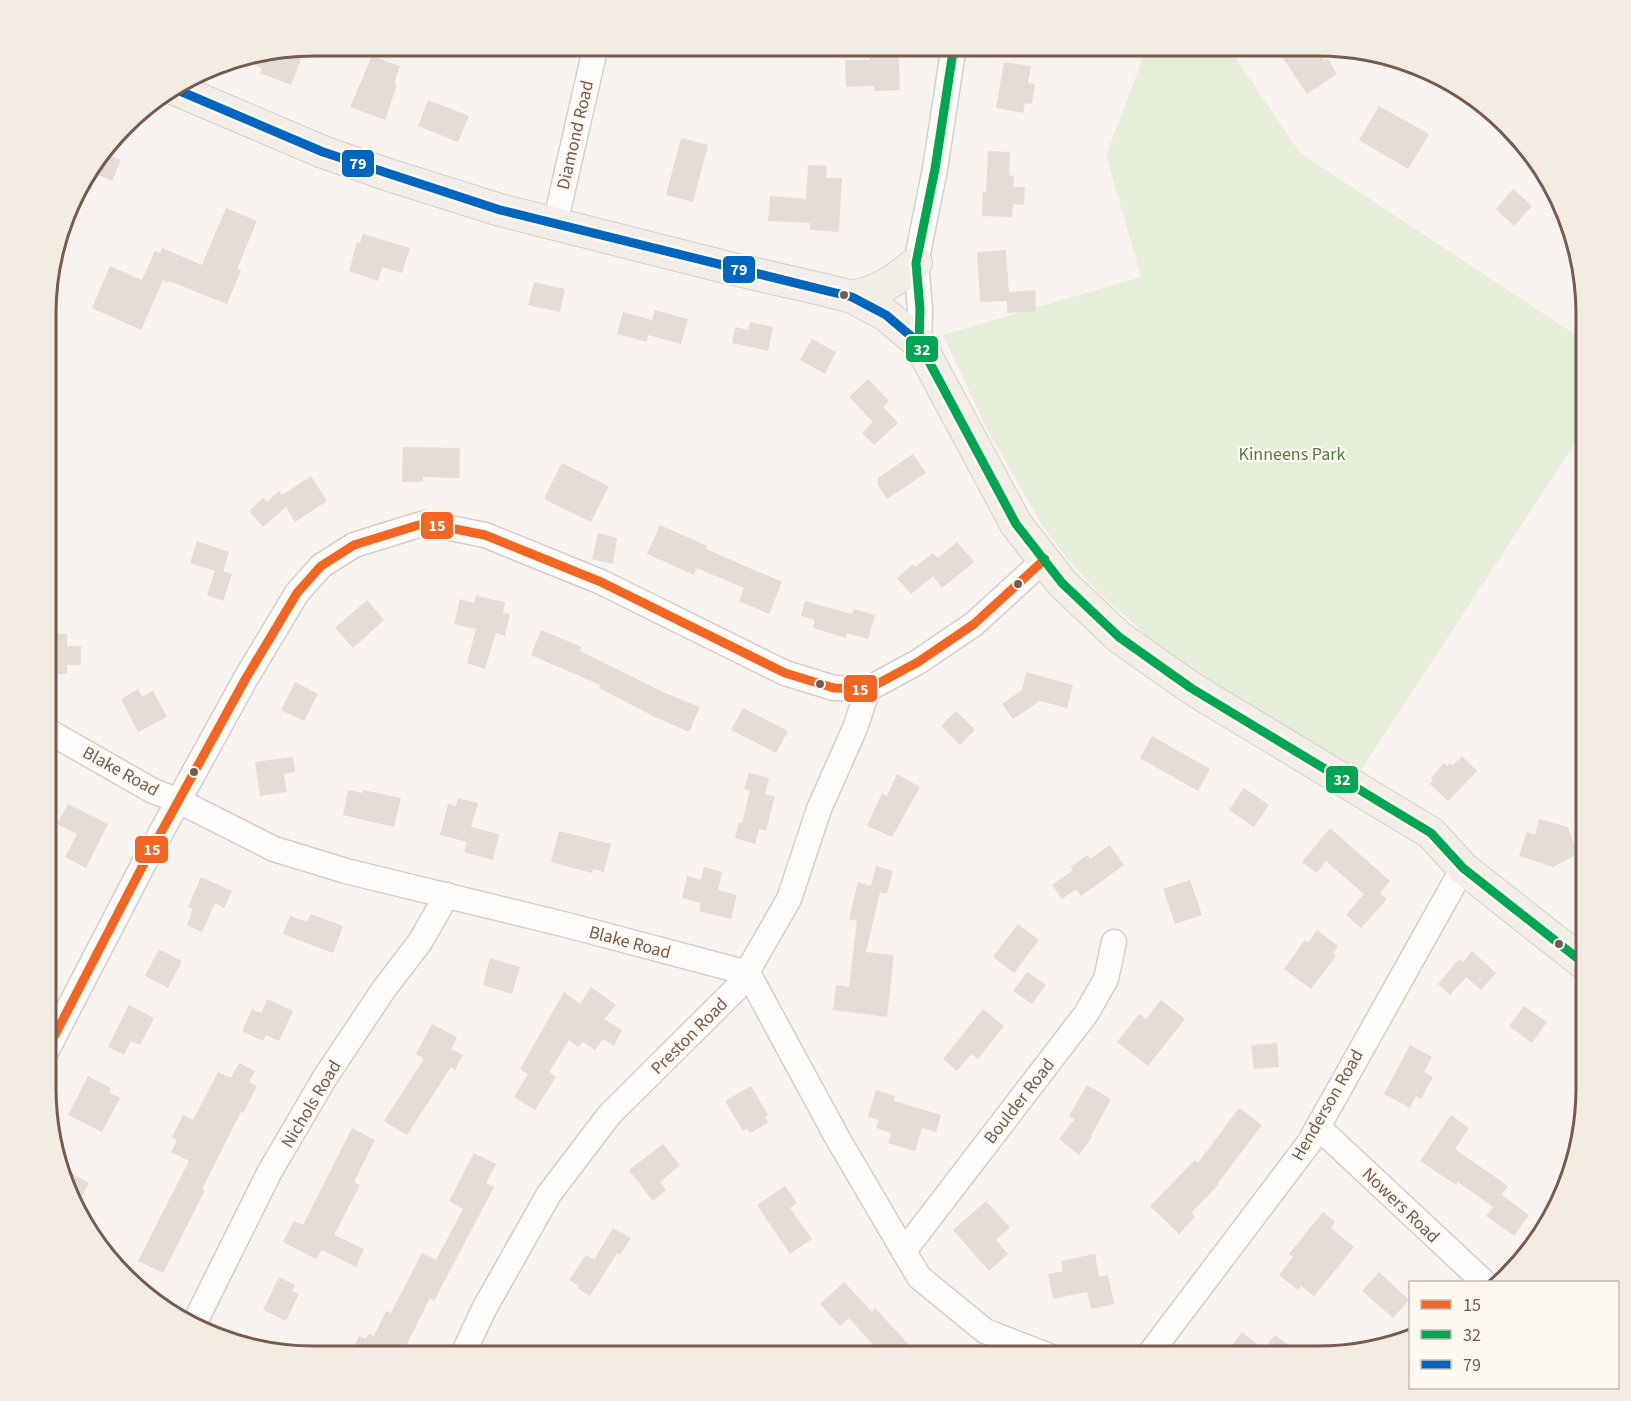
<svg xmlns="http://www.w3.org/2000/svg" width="1631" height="1401" font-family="'Source Sans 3',sans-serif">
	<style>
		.green { fill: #e5eed9 }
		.building { fill: #e4dcd5 }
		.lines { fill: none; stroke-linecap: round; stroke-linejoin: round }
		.minor-casing { stroke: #d5cfc9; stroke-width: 27 }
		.major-casing { stroke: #d6cdc8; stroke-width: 34 }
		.minor { stroke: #fefdfc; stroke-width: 24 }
		.major { stroke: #f2eee7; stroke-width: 32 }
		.bus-1-casing { stroke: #fef9f0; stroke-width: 14 }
		.bus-2-casing { stroke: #fef9f0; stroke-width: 14 }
		.bus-3-casing { stroke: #fef9f0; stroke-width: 14 }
		.bus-1 { stroke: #f26522; stroke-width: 9 }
		.bus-2 { stroke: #00a651; stroke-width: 9 }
		.bus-3 { stroke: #0065bd; stroke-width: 9 }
		.bus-dot { fill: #765b4e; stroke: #fef9f0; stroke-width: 2 }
		.labels { text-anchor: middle; stroke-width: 4.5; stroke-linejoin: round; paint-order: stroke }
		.street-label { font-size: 18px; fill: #765b4e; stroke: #fef9f0 }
		.park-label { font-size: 18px; fill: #567b46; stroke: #fef9f0 }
		.rim { fill: none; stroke: #765b4e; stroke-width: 3 }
		.line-badge { stroke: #fef9f0; stroke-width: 2 }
		.badge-label { font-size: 16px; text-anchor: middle; font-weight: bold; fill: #fff }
	</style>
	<rect width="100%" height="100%" fill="#f8f3ee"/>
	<polygon class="green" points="1148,45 1228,46 1300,153 1585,341 1585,428 1361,770 1263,714 1167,654 1099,593 1067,559 1040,522 987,429 943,335 1141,277 1106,155"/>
	<g class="building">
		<polygon points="869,45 898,45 900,90 874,91 874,86 846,87 845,60 870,60"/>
		<polygon points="306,46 291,85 260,73 262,68 236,58"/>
		<polygon points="1275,46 1314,46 1324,61 1328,59 1337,74 1307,94"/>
		<polygon points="372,56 400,66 394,84 397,85 385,120 350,107"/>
		<polygon points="1004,62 1031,66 1028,83 1035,84 1032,104 1025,103 1023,113 996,108"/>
		<polygon points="428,100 469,116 458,142 418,126"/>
		<polygon points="1379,106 1429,134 1408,169 1359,140"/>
		<polygon points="681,138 708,145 693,202 666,195"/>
		<polygon points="988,151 1010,152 1009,175 1014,176 1013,187 1025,187 1024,205 1013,204 1012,217 982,216 983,192 986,192"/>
		<polygon points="103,152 121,160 112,181 88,171"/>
		<polygon points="808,165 827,166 826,178 842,178 839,232 810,230 810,223 768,221 770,196 806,199"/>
		<polygon points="1513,189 1532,206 1514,226 1496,209"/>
		<polygon points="226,208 257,221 237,269 241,270 227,304 169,281 168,283 163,280 141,330 92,308 110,266 142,280 155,251 160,253 162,248 202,265"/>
		<polygon points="363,234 410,248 402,273 382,267 378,281 349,271 357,242 360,243"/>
		<polygon points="1006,250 1009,292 1035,290 1036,311 1007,313 1007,301 980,302 977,252"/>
		<polygon points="534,282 565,289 560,312 528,305"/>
		<polygon points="655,310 688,319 681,344 648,335 647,342 617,334 623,312 652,320"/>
		<polygon points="750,322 773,327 768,351 732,343 735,327 748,330"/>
		<polygon points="812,339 836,352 825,374 800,360"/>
		<polygon points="868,379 889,401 883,407 898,423 874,445 862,433 873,422 849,397"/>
		<polygon points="403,447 460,448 459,478 423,477 423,482 402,482"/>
		<polygon points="913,454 926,473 887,499 878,485 878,478"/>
		<polygon points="562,463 609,486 591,522 544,499"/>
		<polygon points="311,476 327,501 295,522 286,507 263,527 249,511 263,498 267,502 279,491 282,495"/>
		<polygon points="660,525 707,546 706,549 782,582 769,614 739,601 744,588 697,568 694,575 647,554"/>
		<polygon points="598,533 617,538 613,564 592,559"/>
		<polygon points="197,541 229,552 223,571 232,574 223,601 207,595 215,571 190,563"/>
		<polygon points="957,542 974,562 942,588 933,576 911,594 897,578 913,564 915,567 933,553 938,558"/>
		<polygon points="476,596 505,602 503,613 510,614 505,636 496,633 485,669 467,663 476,629 454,624 460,599 474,603"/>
		<polygon points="367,600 384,620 353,648 335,628"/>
		<polygon points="805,601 852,614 854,609 875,615 868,639 847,633 846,638 813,628 815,620 801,616"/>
		<polygon points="541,630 582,647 580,651 665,693 700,707 689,732 655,717 599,688 600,685 531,655"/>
		<polygon points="47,633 67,634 67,646 81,646 81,665 67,665 67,674 47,674"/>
		<polygon points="1026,672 1073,685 1067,708 1040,701 1013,719 1002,704 1022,690"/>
		<polygon points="295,682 318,694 304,721 281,710"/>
		<polygon points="138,689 142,697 153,691 167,717 138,732 121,699"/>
		<polygon points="743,708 788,731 776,753 731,730"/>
		<polygon points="956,711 975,730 960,745 941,726"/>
		<polygon points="1152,736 1210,769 1198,791 1140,758"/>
		<polygon points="1462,756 1477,771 1448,801 1430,784 1433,780 1431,778 1444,763 1447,766 1450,763 1452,766"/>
		<polygon points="293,757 295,772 284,774 287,792 260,796 255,762"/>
		<polygon points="749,773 769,778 765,794 775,796 766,831 759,829 755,844 735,838 739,822 742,823 750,791 744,789"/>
		<polygon points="897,774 920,787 892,837 867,826 882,793 887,796"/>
		<polygon points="1244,788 1269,805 1254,827 1229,810"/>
		<polygon points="348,790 362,793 363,790 401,798 394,827 343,815"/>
		<polygon points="458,798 478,803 471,827 499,834 493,860 464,852 467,842 440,835 448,804 456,806"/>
		<polygon points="68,804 108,824 86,868 65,857 77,834 57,824"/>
		<polygon points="1539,819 1568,827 1578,854 1553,867 1519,856 1527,832 1535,835"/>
		<polygon points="1330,828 1390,881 1380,893 1387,899 1361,928 1346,915 1364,894 1326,861 1317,873 1302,862"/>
		<polygon points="559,831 611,844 604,872 593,869 592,873 551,862"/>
		<polygon points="1110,845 1124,865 1081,896 1076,889 1062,899 1052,885 1073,870 1071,867 1087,855 1090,859"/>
		<polygon points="876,866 893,871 887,894 880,892 866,952 894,955 887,1017 833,1010 836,985 849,987 857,921 849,919 858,882 871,886"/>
		<polygon points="704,867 722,872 718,890 737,895 731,919 699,911 701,903 682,898 687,876 701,880"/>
		<polygon points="201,877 232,891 224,908 215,903 202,932 187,925 193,909 188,907"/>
		<polygon points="1190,880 1202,915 1175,924 1163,889"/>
		<polygon points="311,914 343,926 333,953 283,934 290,916 307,922"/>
		<polygon points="1018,924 1039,940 1014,973 993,957"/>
		<polygon points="1317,930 1338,946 1333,954 1336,956 1311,989 1284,969 1305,940 1308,943"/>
		<polygon points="159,949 182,961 168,988 145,976"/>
		<polygon points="1472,951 1496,973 1481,990 1466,977 1450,995 1438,984 1459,959 1463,962"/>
		<polygon points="490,958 520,967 512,994 483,985"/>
		<polygon points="1027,972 1046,985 1032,1004 1013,991"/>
		<polygon points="591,987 616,1005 604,1019 622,1030 614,1046 603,1039 595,1050 583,1042 578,1047 569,1040 549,1072 556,1077 535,1110 514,1097 528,1074 520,1069 564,992 580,1004"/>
		<polygon points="267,999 293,1011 279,1041 266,1035 263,1041 242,1031 252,1009 261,1013"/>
		<polygon points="1161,1000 1185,1019 1148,1066 1117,1042 1139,1014 1146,1019"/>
		<polygon points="129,1005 154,1018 140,1045 131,1041 124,1055 108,1047"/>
		<polygon points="1524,1006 1547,1022 1532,1043 1509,1026"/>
		<polygon points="983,1009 1004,1026 978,1059 971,1054 957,1071 943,1059"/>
		<polygon points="432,1024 457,1037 451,1049 463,1055 455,1070 451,1067 407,1135 384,1121 424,1059 416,1054"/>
		<polygon points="1277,1043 1279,1067 1254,1069 1251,1045"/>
		<polygon points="1410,1045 1432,1057 1424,1072 1433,1077 1421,1099 1416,1096 1410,1108 1384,1094"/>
		<polygon points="239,1063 255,1071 249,1082 257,1086 243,1113 241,1112 202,1189 205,1190 163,1273 138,1261 189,1161 171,1152 177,1140 172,1137 183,1115 193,1120 218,1072 231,1078"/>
		<polygon points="88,1076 111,1088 109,1092 120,1098 102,1132 68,1115"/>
		<polygon points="1087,1085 1111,1099 1091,1136 1092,1137 1079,1155 1059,1139 1075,1119 1069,1116"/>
		<polygon points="751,1086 768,1115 765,1117 768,1123 750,1133 748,1129 743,1131 725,1101"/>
		<polygon points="876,1090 895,1096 894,1101 941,1115 936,1132 922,1128 915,1151 888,1143 891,1133 876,1128 879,1120 868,1117"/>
		<polygon points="1239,1108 1262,1125 1218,1183 1219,1184 1191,1213 1195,1217 1179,1234 1150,1206 1195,1160 1198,1163"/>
		<polygon points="1451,1115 1469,1128 1455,1149 1508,1186 1500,1197 1502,1195 1529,1215 1514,1236 1486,1216 1493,1207 1458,1182 1456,1185 1420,1161"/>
		<polygon points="352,1128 375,1140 354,1182 360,1185 334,1235 364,1249 356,1267 322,1250 316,1259 283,1242 294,1221 303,1225"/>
		<polygon points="663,1144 680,1165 660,1182 666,1190 653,1201 629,1170"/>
		<polygon points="474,1153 496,1164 486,1183 494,1187 434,1301 430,1298 401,1356 349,1356 359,1336 366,1339 368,1334 374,1336 386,1311 391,1313 422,1253 436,1260 463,1209 449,1201"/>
		<polygon points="60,1167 89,1183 76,1207 66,1191"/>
		<polygon points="785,1186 797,1203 790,1208 812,1239 790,1254 757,1205"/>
		<polygon points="986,1201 1010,1227 996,1240 1008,1254 989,1271 953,1230"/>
		<polygon points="1323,1212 1335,1222 1331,1228 1354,1247 1314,1296 1301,1286 1298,1290 1279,1275 1293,1257 1289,1254"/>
		<polygon points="613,1228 631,1238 620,1255 617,1253 590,1296 577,1288 579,1286 569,1280 586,1255 594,1260"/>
		<polygon points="1095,1254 1099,1277 1108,1275 1114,1304 1091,1309 1087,1292 1053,1299 1048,1274 1063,1271 1061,1261"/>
		<polygon points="1379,1272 1409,1300 1393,1318 1362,1291"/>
		<polygon points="279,1277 295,1285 292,1291 299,1294 286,1321 263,1310"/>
		<polygon points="844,1282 872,1312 875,1308 911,1347 901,1356 883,1356 849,1318 840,1326 820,1304"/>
		<polygon points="1242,1332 1264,1349 1275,1335 1302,1355 1224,1355"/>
	</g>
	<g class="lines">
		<g class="minor-casing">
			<g id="minor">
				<polyline points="555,224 596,45"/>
				<polyline points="919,343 920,309 916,263 935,169 954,45"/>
				<polyline points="46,730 153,791 179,801 274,849 346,871 567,925 748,973 838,1139 919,1277 985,1331 1049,1356"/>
				<polyline points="46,1052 142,867 246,678 297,593 321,566 354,545 425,523 485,535 601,582 785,673 834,688 868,689 918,662 974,624 1045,559"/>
				<polyline points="1318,1127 1484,1282"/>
				<polyline points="904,1251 1086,1014 1106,979 1114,942"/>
				<polyline points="194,1324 269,1173 324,1079 384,989 420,942 447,895"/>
				<polyline points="462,1356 484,1309 549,1194 610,1114 739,986 789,899 819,809 855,728 868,689"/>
				<polyline points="1148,1356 1309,1143 1463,868"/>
			</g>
		</g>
		<g class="major-casing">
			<g id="major">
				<polyline points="175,89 323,152 389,175 500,210 555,224 729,268 825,290 852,297 886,315 919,343 1016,524 1062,583 1119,637 1191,688 1431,833 1463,868 1586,965"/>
				<path d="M852 297C879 292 896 280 916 263"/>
			</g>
		</g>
		<use href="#minor" class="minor"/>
		<use href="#major" class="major"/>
		<g class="bus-1-casing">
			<polyline id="bus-1" points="46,1052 142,867 246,678 297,593 321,566 354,545 425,523 485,535 601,582 785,673 834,688 868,689 918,662 974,624 1045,559"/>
		</g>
		<g class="bus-2-casing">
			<polyline id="bus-2" points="954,45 935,169 916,263 920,309 919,343 1016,524 1062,583 1119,637 1191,688 1431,833 1463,868 1586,965"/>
		</g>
		<g class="bus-3-casing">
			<polyline id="bus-3" points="175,89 323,152 500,210 852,297 886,315 919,343"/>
		</g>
		<use href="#bus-1" class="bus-1"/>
		<use href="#bus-2" class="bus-2"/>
		<use href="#bus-3" class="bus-3"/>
	</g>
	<g class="bus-dot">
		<circle cx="844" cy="295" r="5"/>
		<circle cx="1018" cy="584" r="5"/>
		<circle cx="820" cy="684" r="5"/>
		<circle cx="194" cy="772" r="5"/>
		<circle cx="1559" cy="944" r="5"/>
	</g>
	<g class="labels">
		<g class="street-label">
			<text transform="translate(575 135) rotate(-77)" y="6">Diamond Road</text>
			<text transform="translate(121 771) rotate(29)" y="6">Blake Road</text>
			<text transform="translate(630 942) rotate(15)" y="6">Blake Road</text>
			<text transform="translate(689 1036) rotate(-45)" y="6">Preston Road</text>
			<text transform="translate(1019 1101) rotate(-52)" y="6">Boulder Road</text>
			<text transform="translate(311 1104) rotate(-59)" y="6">Nichols Road</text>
			<text transform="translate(1327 1105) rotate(-60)" y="6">Henderson Road</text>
			<text transform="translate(1401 1205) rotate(44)" y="6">Nowers Road</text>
		</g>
		<g class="park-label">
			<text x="1292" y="460">Kinneens Park</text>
		</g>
	</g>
	<path d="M0 0H1631V1401H0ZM314 56H1318A258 258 0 0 1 1576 314V1088A258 258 0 0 1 1318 1346H314A258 258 0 0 1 56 1088V314A258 258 0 0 1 314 56Z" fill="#f3ece3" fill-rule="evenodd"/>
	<path class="rim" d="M314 56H1318A258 258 0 0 1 1576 314V1088A258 258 0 0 1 1318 1346H314A258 258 0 0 1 56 1088V314A258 258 0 0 1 314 56Z"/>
	<g class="line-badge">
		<rect x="341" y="149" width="34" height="29" rx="6" fill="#0065bd"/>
		<rect x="722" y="255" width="34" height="29" rx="6" fill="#0065bd"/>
		<rect x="905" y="335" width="34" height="28" rx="6" fill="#00a651"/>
		<rect x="420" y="511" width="34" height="29" rx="6" fill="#f26522"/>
		<rect x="843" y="674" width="35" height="29" rx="6" fill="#f26522"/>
		<rect x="1325" y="765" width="34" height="29" rx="6" fill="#00a651"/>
		<rect x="134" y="835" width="35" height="29" rx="6" fill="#f26522"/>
	</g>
	<g class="badge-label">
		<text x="358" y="169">79</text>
		<text x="739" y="275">79</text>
		<text x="922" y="355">32</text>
		<text x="437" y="531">15</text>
		<text x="860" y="695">15</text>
		<text x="1342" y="785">32</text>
		<text x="152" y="855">15</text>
	</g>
	<rect x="1409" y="1281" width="210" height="108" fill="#fef9f0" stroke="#c8baaf" stroke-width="1.5"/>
	<rect x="1421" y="1300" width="30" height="9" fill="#f26522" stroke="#c8baaf" stroke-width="1.5"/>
	<text x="1463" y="1311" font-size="18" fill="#765b4e">15</text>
	<rect x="1421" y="1330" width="30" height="9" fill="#00a651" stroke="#c8baaf" stroke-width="1.5"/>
	<text x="1463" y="1341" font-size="18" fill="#765b4e">32</text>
	<rect x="1421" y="1360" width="30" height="9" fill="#0065bd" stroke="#c8baaf" stroke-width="1.5"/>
	<text x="1463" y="1371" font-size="18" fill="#765b4e">79</text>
</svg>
